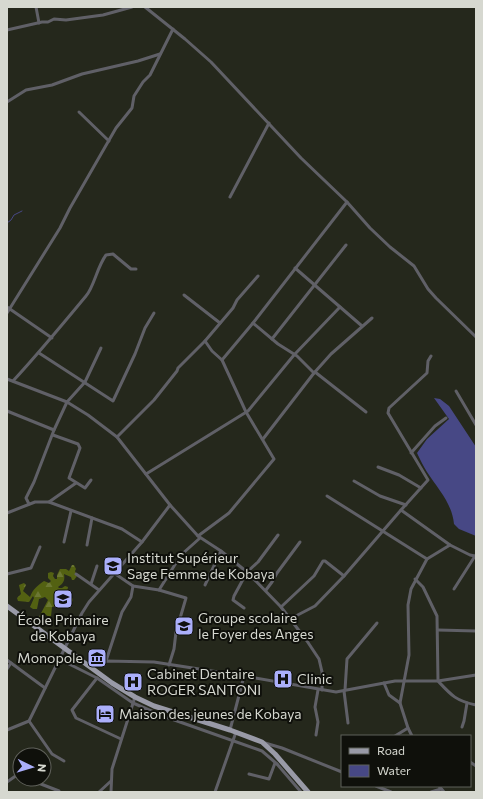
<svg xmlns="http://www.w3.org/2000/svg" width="483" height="799" font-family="Commissioner,sans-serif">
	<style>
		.forest { fill: url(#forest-firs) }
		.water { fill: #474885 }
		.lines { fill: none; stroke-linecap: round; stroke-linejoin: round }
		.stream { stroke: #474885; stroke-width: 1 }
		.street { stroke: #606067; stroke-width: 3 }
		.primary { stroke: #999aa7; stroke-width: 5 }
		.labels { text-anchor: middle; stroke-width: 4; stroke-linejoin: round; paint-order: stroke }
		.poi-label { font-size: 14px; fill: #d6d8d0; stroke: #0f100b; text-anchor: start }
	</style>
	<defs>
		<pattern id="forest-firs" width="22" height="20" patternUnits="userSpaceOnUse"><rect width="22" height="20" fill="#536112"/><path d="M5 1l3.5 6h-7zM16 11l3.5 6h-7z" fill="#6b7733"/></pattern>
	</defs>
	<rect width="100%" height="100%" fill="#25281c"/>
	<path class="forest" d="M72 565H74L76 569 75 571 77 576 74 580H72L71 577 64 574C65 580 64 583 58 587L59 588H62L65 586 68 587 67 592 73 599V601L69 604 66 602 61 604V605L52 607 51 616 49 617 45 614 44 616 48 620 46 624 41 625 38 624 39 617 48 600 45 597 39 599 37 609H33L30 607 34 598 33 596 29 602 18 601 17 598 21 594 19 585 24 583 26 585 23 591 30 597C33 589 37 586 44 581L49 583 51 581 48 578V573L51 572 54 573 53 576 55 579H57V575L60 569H66L69 571Z"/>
	<path class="water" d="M434 398 440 399 449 406 476 447V536L459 529 454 524C452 503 438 489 427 472 423 466 420 459 417 453L427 439 449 419Z"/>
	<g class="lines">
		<polyline class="stream" points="7,223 11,220 14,215 22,211"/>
		<g class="street">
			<polyline points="36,7 39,23"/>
			<polyline points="145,7 185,39 211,62 301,158 347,202 370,228 390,247 414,266 428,289 436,298 476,337"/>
			<polyline points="7,30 42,22 48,22 54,19 66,20 103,15 132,7"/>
			<polyline points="7,102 26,90 52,85 82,74 138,61 160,54"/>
			<polyline points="79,112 109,141"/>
			<polyline points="230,197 269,123"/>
			<polyline points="295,268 362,326"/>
			<polyline points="184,295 220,323"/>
			<polyline points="7,307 52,338"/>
			<polyline points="7,313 60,228 70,208 116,128 132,108 134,96 143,82 150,75 173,29"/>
			<polyline points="253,323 347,202"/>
			<polyline points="272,339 346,245"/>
			<polyline points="205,341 212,351 222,360 253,323 278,344 297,356 314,373 331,354 372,318"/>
			<polyline points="39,353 113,401 135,354 145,328 154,313"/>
			<polyline points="315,372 366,412"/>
			<polyline points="7,379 67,402 88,415 117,437 170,505 198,536 221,551 247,572 281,607 307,641 319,659 322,672 322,690"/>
			<path d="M13 381C38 354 62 325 86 296 94 287 97 267 106 255L113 254 131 269H136"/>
			<polyline points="456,391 476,425"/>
			<polyline points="7,411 54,430"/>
			<polyline points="53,435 78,444 80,448 69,478 85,488 91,480"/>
			<polyline points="117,437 154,400 177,371 178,368 205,341 233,308 237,300 258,276"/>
			<polyline points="263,439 314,373"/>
			<polyline points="411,453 435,426 446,418"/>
			<polyline points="378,467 399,475 421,488"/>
			<polyline points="146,474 248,411 294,355 340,307"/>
			<polyline points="354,481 380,496 406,505"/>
			<polyline points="327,496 427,559"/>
			<polyline points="49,502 76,483"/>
			<polyline points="29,504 26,498 34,482 54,430 67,402 85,382 101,348"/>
			<polyline points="7,513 35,502 49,502 122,529 142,542"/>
			<polyline points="198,536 229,513 274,459 246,412 222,360"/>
			<polyline points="64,542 71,511"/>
			<polyline points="87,545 92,518"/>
			<polyline points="450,545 470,555 475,556"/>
			<polyline points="114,573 133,586 159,590 186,598 176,632 174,649 169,665"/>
			<polyline points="7,574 31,568 40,547"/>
			<polyline points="76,574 99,590"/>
			<path d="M415 579 423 587 437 616 438 681C451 695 456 701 476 705"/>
			<polyline points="91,584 97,566"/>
			<polyline points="205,585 221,551"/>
			<polyline points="454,589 475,556"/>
			<polyline points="159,590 181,555 200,538"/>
			<polyline points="266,590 272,582 277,573 300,542"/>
			<polyline points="281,607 314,576 323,561 325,561 344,576"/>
			<polyline points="244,608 233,600 234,596 247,572 258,562 278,535"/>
			<polyline points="290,619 315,606 344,576 401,510"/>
			<polyline points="438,630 476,631"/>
			<polyline points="59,659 97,678 133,703 163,716 262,751 277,764 301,792"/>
			<polyline points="7,660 45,688"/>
			<polyline points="106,661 122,612 131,597 133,586"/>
			<polyline points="86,665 95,662 106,661 154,662 244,676 336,692 395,681 438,681 476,675"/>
			<polyline points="7,669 11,663"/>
			<polyline points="97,678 72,710 76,718 121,739"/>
			<polyline points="384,683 389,695 400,703"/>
			<polyline points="345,690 347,659 377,623"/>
			<polyline points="344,691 348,723"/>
			<polyline points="29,721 52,754 64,761"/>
			<polyline points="462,727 464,721 467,703"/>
			<polyline points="7,730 29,721 82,613 89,602 142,542 170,505"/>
			<polyline points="230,730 244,676"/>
			<polyline points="316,735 318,722 315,707 318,690"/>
			<polyline points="395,736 408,728"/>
			<polyline points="412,736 408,728 400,703 409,655 408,605 411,589 427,559 450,545 401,510 428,480 388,413 389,408 427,373 428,361 431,356"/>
			<polyline points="265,743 282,748 342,772"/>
			<polyline points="470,762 476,766"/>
			<polyline points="249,774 269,779 275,763 277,764"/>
			<polyline points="28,779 59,791"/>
			<polyline points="7,782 17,775 20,776"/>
			<polyline points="376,786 391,792"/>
			<polyline points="439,786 444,792"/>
			<polyline points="99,792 111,781"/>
			<polyline points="111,792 112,769 135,697"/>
			<polyline points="215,792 236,732"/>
			<polyline points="431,792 441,789"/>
		</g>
		<polyline class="primary" points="7,606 112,683 135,697 154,706 230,730 262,742 275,754 308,792"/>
	</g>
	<defs>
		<g id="university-square" transform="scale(1)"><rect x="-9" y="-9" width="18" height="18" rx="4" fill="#abaffb" stroke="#0f100b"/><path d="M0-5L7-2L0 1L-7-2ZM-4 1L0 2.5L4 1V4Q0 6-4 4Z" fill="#111"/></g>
		<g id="school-square" transform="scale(1)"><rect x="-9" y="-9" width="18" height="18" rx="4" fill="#abaffb" stroke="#0f100b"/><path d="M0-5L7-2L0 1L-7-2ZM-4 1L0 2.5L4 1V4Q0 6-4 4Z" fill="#111"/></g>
		<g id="museum-square" transform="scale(1)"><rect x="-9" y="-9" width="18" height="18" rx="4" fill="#abaffb" stroke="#0f100b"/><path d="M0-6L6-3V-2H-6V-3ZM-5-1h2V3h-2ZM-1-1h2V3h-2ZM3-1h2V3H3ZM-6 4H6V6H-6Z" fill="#111"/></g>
		<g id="hospital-square" transform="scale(1)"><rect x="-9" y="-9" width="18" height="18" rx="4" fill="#abaffb" stroke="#0f100b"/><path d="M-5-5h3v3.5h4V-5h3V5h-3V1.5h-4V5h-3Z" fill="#111"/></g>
		<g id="hotel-square" transform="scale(1)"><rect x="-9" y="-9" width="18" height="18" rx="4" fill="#abaffb" stroke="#0f100b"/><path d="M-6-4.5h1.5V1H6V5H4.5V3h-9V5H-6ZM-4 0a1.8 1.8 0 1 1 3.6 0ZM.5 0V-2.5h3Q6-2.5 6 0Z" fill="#111"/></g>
	</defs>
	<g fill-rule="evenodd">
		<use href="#university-square" x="113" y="566"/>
		<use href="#school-square" x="63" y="599"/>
		<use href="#school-square" x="184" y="626"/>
		<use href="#museum-square" x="97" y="658"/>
		<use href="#hospital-square" x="283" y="679"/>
		<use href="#hospital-square" x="133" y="682"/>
		<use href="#hotel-square" x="105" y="714"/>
	</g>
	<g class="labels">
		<g class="poi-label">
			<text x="127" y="563">Institut Supérieur<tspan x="127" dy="16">Sage Femme de Kobaya</tspan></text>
			<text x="198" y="623">Groupe scolaire<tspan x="198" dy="16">le Foyer des Anges</tspan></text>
			<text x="63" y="625" text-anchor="middle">École Primaire<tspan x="63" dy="16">de Kobaya</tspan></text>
			<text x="83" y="663" text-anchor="end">Monopole</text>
			<text x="147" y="679">Cabinet Dentaire<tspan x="147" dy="16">ROGER SANTONI</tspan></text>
			<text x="297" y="684">Clinic</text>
			<text x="119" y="719">Maison des jeunes de Kobaya</text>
		</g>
	</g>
	<rect width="483" height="799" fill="none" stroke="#d6d8d0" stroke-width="16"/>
	<rect x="341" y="735" width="130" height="52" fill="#0f100b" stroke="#5f605a"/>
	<rect x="349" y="748" width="20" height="6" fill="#999aa7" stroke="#5f605a"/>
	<text x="377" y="755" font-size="12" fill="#d6d8d0">Road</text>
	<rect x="349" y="765" width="20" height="12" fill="#474885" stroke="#5f605a"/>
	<text x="377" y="775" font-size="12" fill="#d6d8d0">Water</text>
	<g transform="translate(32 767) rotate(95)"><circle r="19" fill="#0f100b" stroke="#5f605a"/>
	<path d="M0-3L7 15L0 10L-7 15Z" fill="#abaffb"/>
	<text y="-6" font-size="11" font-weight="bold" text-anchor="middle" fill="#d6d8d0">N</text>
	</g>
</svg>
